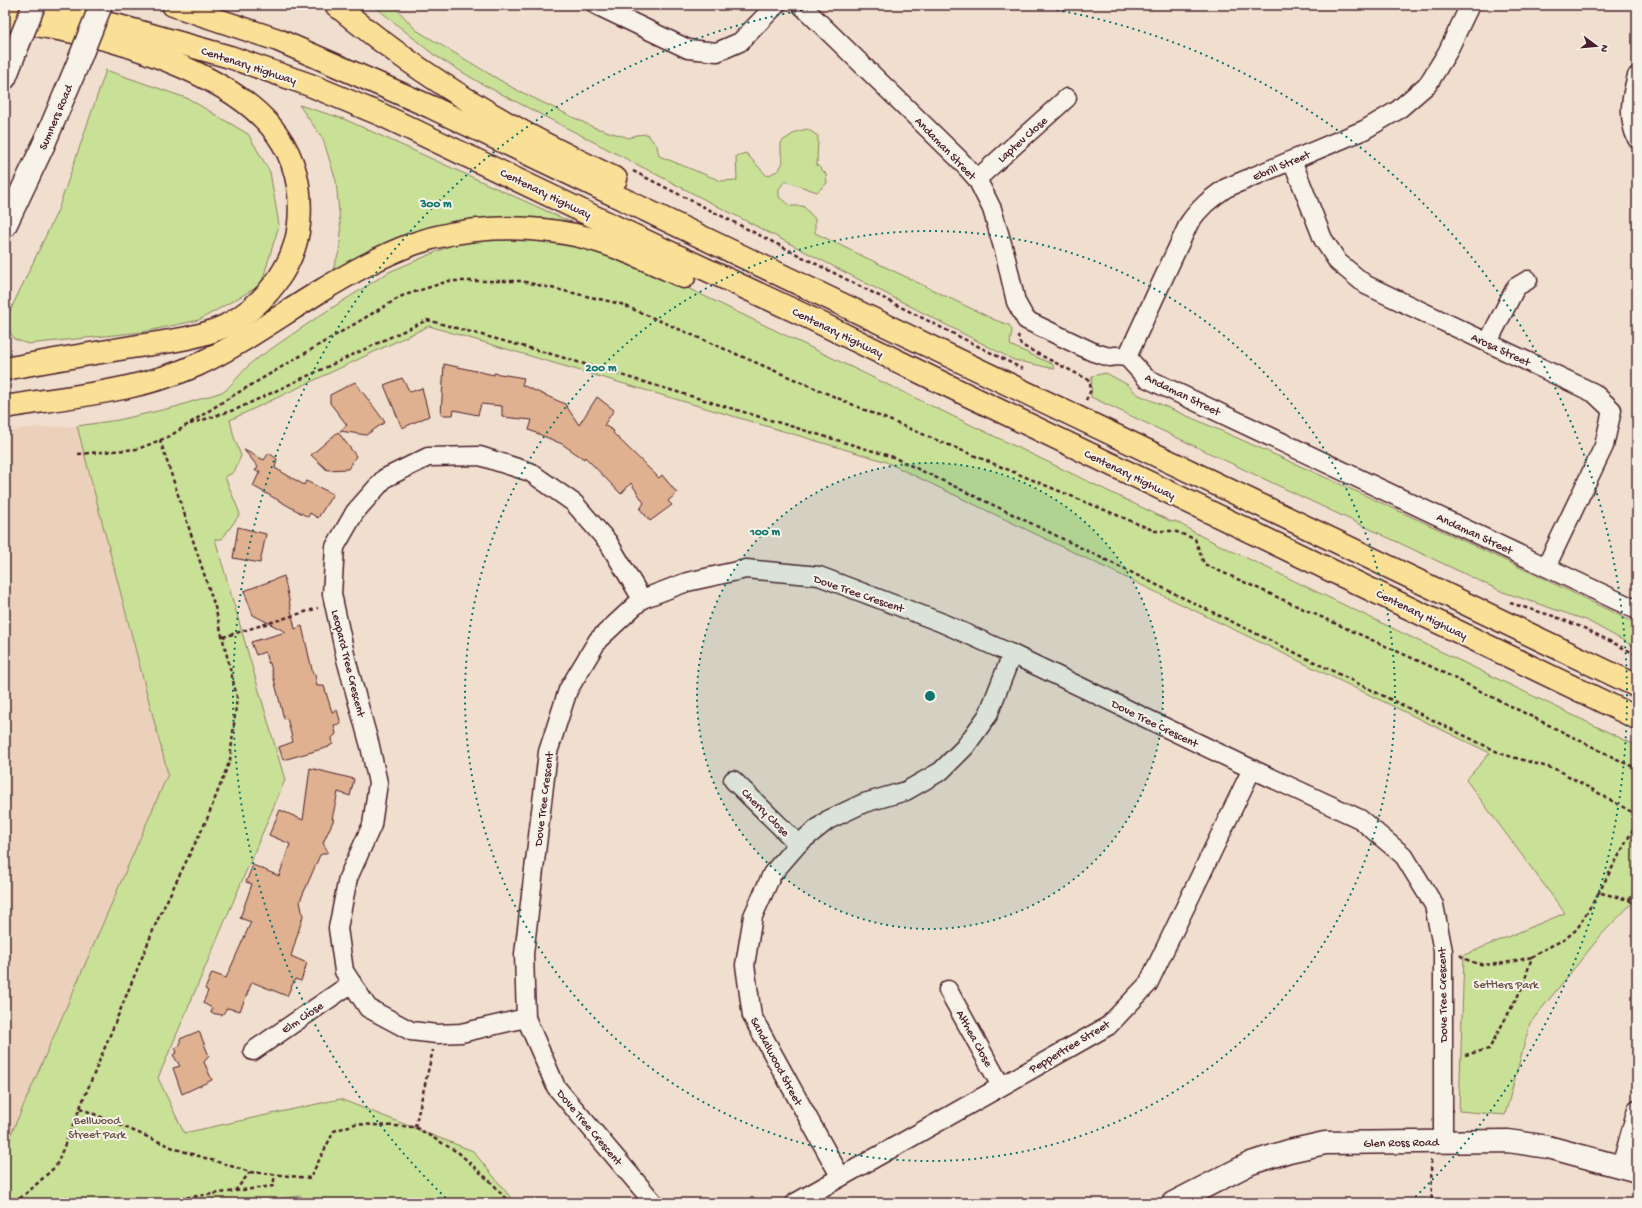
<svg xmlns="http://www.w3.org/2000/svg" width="1642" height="1208" font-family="'Gochi Hand',sans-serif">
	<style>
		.built { fill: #ebd1bb }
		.green { fill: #c8e197; stroke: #898061 }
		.building { fill: #dfb190; stroke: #4a1f2b }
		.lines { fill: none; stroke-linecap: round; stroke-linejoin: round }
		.street-casing { stroke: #4a1f2b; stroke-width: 21 }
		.secondary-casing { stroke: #4a1f2b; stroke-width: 25 }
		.highway-casing { stroke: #4a1f2b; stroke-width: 25 }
		.path { stroke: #4a1f2b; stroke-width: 2.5; stroke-dasharray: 4 3; stroke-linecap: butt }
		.street { stroke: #f7f3e8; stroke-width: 18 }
		.secondary { stroke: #f7f3e8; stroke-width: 22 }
		.highway { stroke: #fadf96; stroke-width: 22 }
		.secondary-bridge-casing { stroke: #4a1f2b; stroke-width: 25; stroke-linecap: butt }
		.secondary-bridge { stroke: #f7f3e8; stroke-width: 22 }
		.ring { fill: none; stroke: #0f766e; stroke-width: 2; stroke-dasharray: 2 4 }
		.labels { text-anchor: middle; stroke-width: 4; stroke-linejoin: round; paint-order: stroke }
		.street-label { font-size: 12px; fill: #4a1f2b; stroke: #f7f3e8 }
		.park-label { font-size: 12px; fill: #6a5046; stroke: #f7f3e8 }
		.centre { fill: #0f766e; stroke: #f7f3e8; stroke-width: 2 }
		.ring-label { font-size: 12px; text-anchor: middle; font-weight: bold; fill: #0f766e; stroke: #f7f3e8; stroke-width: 4; stroke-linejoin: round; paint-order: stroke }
	</style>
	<rect width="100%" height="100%" fill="#f0dfce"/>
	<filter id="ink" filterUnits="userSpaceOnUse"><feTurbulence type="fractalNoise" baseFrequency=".025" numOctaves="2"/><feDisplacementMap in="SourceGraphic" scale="8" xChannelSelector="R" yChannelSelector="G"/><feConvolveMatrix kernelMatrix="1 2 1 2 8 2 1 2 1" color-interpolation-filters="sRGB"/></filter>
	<g filter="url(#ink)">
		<polygon class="built" points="77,426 168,774 5,1148 5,433 24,428"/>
		<g class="green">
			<polygon points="373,5 393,5 416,30 513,88 593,127 629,138 636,135 647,134 657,146 659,156 721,181 737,180 736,156 746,153 767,176 779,170 783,162 781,153 781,142 796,132 807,129 818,136 817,165 826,174 827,183 817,192 785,181 779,189 779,197 790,206 803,206 815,219 815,233 995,320 1009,325 1012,330 1010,345 1052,364 1055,369 1014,360 482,84 434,55"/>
			<polygon points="106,70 189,99 248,134 270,172 279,225 261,285 199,320 143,332 28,344 14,339 10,332 9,313 58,210"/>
			<polygon points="299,105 344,119 584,228 502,218 418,231 380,248 330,278 339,252 341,233 336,181 323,139"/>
			<polygon points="531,237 588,245 644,267 1172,522 1175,521 1201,536 1637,746 1637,898 1602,934 1530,1023 1505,1115 1459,1111 1464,955 1565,913 1466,780 1490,753 884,461 429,326 230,420 234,437 241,456 234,472 225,477 240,514 222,539 215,539 285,780 158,1078 184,1133 340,1099 473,1151 515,1203 302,1203 301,1196 240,1203 5,1203 5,1148 168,774 77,426 118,420 175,407 225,391 252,362 319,316 389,272 464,240"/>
			<path d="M1106 373 1128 385 1137 394C1305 467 1472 543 1637 624V648L1586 620 1503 592 1091 397 1092 376Z"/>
		</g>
		<g class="building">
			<polygon points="444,364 494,375 494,373 524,378 522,385 565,404 579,425 597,397 614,410 604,425 614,431 613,433 659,478 662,475 677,493 668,501 672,505 650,521 640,509 644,503 631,483 621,494 585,457 584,459 562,444 529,430 532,420 502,417 502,406 481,404 478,415 454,410 453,415 441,415"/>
			<polygon points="402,378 410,392 422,388 429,416 402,428 384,385"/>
			<polygon points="355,382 385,422 366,435 340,431 347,425 330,403 330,395"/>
			<polygon points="338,432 356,456 348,469 327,470 311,455"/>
			<polygon points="244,450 264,460 269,453 277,459 275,468 304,485 306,481 333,494 318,518 310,513 308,517 253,486 260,471 255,471 258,467"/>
			<polygon points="238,527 266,534 260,563 233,558"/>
			<polygon points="284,576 295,629 302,626 313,674 315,674 317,686 324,686 332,712 337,710 341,724 334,725 336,734 332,738 333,744 329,746 329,747 283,760 279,747 293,742 287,718 284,719 270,663 268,663 265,652 256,655 251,642 286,632 253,615 244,591"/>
			<polygon points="310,768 354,779 350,796 338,792 332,819 334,819 323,843 328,852 320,855 300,901 303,916 291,956 307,963 301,981 295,979 287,996 252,982 240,1011 227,1008 222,1015 211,1013 212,1008 203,1003 208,991 205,989 212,973 226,978 251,922 240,918 252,884 246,882 253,865 279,876 290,844 269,835 280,810 303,820"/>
			<polygon points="199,1031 209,1056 204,1062 212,1080 182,1094 173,1068 180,1066 173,1055 177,1052 175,1048 180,1046 180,1039"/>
		</g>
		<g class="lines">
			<g class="street-casing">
				<g id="street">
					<polyline points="596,5 688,49 717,52 740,42 776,5"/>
					<polyline points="801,5 959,159 977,179 992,209 1005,254 1016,302 1026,320 1093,352 1109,357 1116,356 1127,357 1146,378 1637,610"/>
					<path d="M1637 76C1631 97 1627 118 1637 139"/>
					<polyline points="1292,160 1323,239 1338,262 1366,285 1594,393 1612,410 1604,446 1546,567"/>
					<polyline points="977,179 1067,98"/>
					<polyline points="1488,342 1516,287 1528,280"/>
					<path d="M1127 357 1189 223C1200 207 1210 199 1226 188L1364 130 1398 110 1428 84 1447 53 1470 5"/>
					<polyline points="733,780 798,844"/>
					<polyline points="948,990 1001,1086"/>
					<polyline points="526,1018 461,1033 437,1034 411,1031 368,1008 344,971 338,928 348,878 372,825 378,783 370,746 346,659 332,594 335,547 355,512 385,478 428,457 480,456 530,472 574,503 608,542 642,599"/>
					<polyline points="253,1051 352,983"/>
					<polyline points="1621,1167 1637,1109"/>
					<polyline points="840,1176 752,1016 745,965 753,916 772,874 798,844 828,820 864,803 906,791 941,771 965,747 988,715 1012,654"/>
					<polyline points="654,1203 556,1087 526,1018 524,954 548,752 568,690 598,640 642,599 687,582 746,569 819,576 940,622 1012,654 1252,769 1360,819 1404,856 1434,905 1443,951 1443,1142"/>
					<polyline points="795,1203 1108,1026 1148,984 1252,769"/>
				</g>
			</g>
			<g class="secondary-casing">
				<g id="secondary">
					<polyline points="5,78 14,55"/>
					<polyline points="5,226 43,146 76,68"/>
					<polyline points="1173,1203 1251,1163 1289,1151 1325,1143 1508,1141 1548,1147 1637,1171"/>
				</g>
			</g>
			<g class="highway-casing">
				<g id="highway">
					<polyline points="17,5 119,26 230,57 310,85 382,115 626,232 810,318 932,378 1637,718"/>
					<polyline points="173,5 278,40 431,107 1637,686"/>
					<path d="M336 5C392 52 452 93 516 128 548 147 582 162 616 179"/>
					<path d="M5 18C40 27 77 31 112 41 137 48 160 57 183 67 253 98 307 140 299 224 295 267 264 305 227 325 199 339 163 342 132 347 89 354 47 361 5 369"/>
					<path d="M5 407C70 396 136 392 197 365 238 346 280 316 319 292 349 274 380 256 413 244 464 226 523 224 575 235 613 243 649 261 684 277"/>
				</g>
			</g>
			<g class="path">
				<polyline points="633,171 1023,369"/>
				<polyline points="1019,335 1018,337 1021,345 1089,380 1091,390 1086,400"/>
				<polyline points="190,424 237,409 427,320 551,354 893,457 1012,514 1502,754 1558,770 1637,815"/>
				<polyline points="78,454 138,449 170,436 224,401 402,296 449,281 521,281 621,304 872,413 1155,531 1174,531 1195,539 1204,564 1434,668 1637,769"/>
				<polyline points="1510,603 1553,616 1584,628 1637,655"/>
				<polyline points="223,637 318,608"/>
				<polyline points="1598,894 1637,822"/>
				<polyline points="1629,900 1637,888"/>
				<path d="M1460 955C1481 972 1508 962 1532 957"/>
				<polyline points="1465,1055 1489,1049 1522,988 1532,957 1537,953 1565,939 1577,929 1598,894 1601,893 1629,900 1637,906"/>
				<polyline points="80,1108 176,1149 250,1172 310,1178 334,1131 355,1124 415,1127 459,1153 494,1185 509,1203"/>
				<polyline points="415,1127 433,1050"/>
				<polyline points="1431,1160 1432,1203"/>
				<polyline points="235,1191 250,1172"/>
				<polyline points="14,1203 29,1191 56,1166 157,921 207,819 230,760 237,697 215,607 160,440"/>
				<polyline points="145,1203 273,1186 275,1174"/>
			</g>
			<use href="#street" class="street"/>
			<use href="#secondary" class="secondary"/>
			<use href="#highway" class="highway"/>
			<g class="secondary-bridge-casing">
				<g id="secondary-bridge">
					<polyline points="14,55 34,5"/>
					<polyline points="76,68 101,5"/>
				</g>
			</g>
			<use href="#secondary-bridge" class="secondary-bridge"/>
		</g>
	</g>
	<circle cx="930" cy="696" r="233" fill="#0f766e" fill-opacity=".12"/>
	<g class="ring">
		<circle cx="930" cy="696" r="233"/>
		<circle cx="930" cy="696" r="465"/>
		<path d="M450 1202A698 698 0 0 1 827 6M1033 6A698 698 0 0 1 1410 1202"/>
	</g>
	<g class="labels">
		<g class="street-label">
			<text transform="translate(249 65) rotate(18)" y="4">Centenary Highway</text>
			<text transform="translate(55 117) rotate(-67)" y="4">Sumners Road</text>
			<text transform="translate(1022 139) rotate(-42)" y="4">Laptev Close</text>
			<text transform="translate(946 148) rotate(46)" y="4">Andaman Street</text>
			<text transform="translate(1281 165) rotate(-23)" y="4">Ebrill Street</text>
			<text transform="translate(546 193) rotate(26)" y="4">Centenary Highway</text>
			<text transform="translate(838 332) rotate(26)" y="4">Centenary Highway</text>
			<text transform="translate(1501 349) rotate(25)" y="4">Arosa Street</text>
			<text transform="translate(1183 394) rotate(26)" y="4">Andaman Street</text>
			<text transform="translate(1130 474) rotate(26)" y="4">Centenary Highway</text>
			<text transform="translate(1475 533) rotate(25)" y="4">Andaman Street</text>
			<text transform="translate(859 593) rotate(19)" y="4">Dove Tree Crescent</text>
			<text transform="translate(1422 614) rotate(26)" y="4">Centenary Highway</text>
			<text transform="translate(349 663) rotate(76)" y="4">Leopard Tree Crescent</text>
			<text transform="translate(1155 723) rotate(26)" y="4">Dove Tree Crescent</text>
			<text transform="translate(543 799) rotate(-83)" y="4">Dove Tree Crescent</text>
			<text transform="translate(766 812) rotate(45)" y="4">Cherry Close</text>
			<text transform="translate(1442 995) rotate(-91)" y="4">Dove Tree Crescent</text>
			<text transform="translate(302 1017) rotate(-34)" y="4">Elm Close</text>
			<text transform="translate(975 1038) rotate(61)" y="4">Althea Close</text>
			<text transform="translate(1069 1046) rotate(-31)" y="4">Peppertree Street</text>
			<text transform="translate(777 1061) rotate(62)" y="4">Sandalwood Street</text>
			<text transform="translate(590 1127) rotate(50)" y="4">Dove Tree Crescent</text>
			<text transform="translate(1401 1142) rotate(-1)" y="4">Glen Ross Road</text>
		</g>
		<g class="park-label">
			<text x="1506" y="988">Settlers Park</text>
			<text x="97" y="1124">Bellwood<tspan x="97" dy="14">Street Park</tspan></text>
		</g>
	</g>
	<circle cx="930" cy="696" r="6" class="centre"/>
	<g class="ring-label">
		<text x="436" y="207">300 m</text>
		<text x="601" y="371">200 m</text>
		<text x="765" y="535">100 m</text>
	</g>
	<rect width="1642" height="1208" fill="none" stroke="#f7f3e8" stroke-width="20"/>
	<rect x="10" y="10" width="1622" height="1188" fill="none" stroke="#4a1f2b" stroke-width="1.5" filter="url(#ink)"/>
	<g transform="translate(1596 46) rotate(106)" stroke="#f7f3e8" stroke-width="3" paint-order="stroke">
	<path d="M0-3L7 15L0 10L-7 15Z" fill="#4a1f2b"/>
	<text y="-6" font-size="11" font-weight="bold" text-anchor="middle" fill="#4a1f2b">N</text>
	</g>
</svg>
